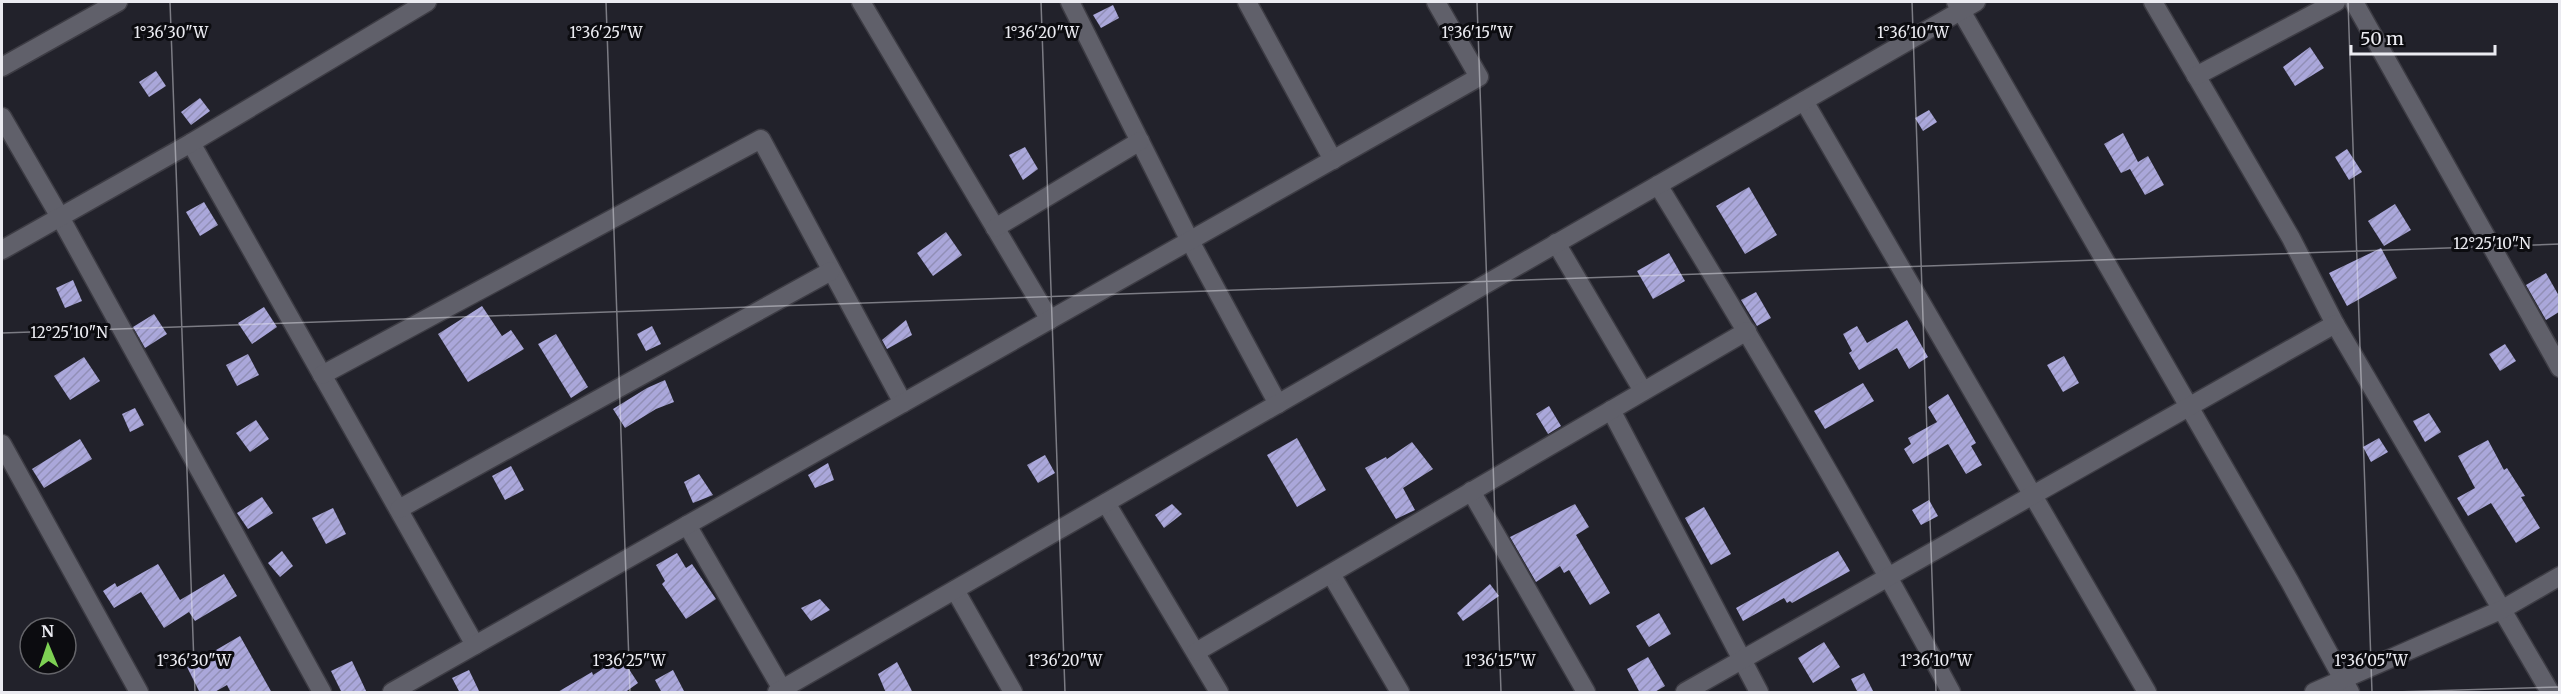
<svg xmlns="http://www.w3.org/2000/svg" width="2561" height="694" font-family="Merriweather,serif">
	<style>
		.building { fill: url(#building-hatch) }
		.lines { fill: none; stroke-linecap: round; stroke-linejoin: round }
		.street-casing { stroke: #3d3c44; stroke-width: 21 }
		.street { stroke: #60606a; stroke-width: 18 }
		.ticks { fill: none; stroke: #ebebf1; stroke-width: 1.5; stroke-opacity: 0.45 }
		.ticks-label { font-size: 15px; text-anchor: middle; fill: #ebebf1; stroke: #0c0c10; stroke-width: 6; stroke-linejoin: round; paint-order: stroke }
	</style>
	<defs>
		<pattern id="building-hatch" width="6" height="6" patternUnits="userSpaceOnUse" patternTransform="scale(1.5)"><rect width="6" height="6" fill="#aaa7da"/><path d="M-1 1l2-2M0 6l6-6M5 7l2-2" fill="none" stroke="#918fb6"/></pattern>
	</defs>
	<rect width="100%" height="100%" fill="#22222b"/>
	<g class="building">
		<polygon points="1113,5 1119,18 1101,28 1093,15"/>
		<polygon points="2310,47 2324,68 2295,86 2283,67"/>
		<polygon points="156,71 166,86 149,97 139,82"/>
		<polygon points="200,98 210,111 191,125 181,112"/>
		<polygon points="1929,110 1937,122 1923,131 1915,118"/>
		<polygon points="2123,133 2138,162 2148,156 2164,185 2145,195 2130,169 2121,173 2104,144"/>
		<polygon points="1025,147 1038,169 1023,180 1009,155"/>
		<polygon points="2347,149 2362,172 2349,180 2335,157"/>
		<polygon points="1749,187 1777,235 1745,254 1716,206"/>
		<polygon points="204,202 218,225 200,236 186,212"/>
		<polygon points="2395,204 2411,230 2384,246 2368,221"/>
		<polygon points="946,232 962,255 933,276 917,253"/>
		<polygon points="2381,248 2397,278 2347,306 2329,273"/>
		<polygon points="1669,253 1685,281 1653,299 1637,271"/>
		<polygon points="2546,273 2559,296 2559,312 2546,320 2526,285"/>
		<polygon points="73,280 82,301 65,308 56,288"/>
		<polygon points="1756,292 1771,318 1757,326 1741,300"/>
		<polygon points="482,306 502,336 511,330 524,349 468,382 438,334"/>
		<polygon points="264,307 277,327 252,344 238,323"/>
		<polygon points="154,314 167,334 145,348 133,327"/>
		<polygon points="906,320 912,335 887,349 882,340"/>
		<polygon points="1907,320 1928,357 1909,369 1897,348 1859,370 1849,353 1852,351 1843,334 1857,326 1867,343"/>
		<polygon points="652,326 661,344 646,351 637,334"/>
		<polygon points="556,334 588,387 571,398 538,344"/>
		<polygon points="2505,344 2516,361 2500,371 2489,354"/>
		<polygon points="248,354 259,375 237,386 226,365"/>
		<polygon points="2064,356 2079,383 2063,392 2047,365"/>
		<polygon points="84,357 100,381 70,400 54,376"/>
		<polygon points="665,380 674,402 656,409 625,428 613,409 647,388"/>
		<polygon points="1863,383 1874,401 1825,429 1814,411"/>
		<polygon points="1948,394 1976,443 1971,446 1982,465 1966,474 1948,444 1913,464 1904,449 1911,444 1908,438 1937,422 1928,407"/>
		<polygon points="1549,406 1561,426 1548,434 1536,414"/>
		<polygon points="135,408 144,425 130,432 122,414"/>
		<polygon points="2429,413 2441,432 2425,442 2413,421"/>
		<polygon points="256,420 269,439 250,452 236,433"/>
		<polygon points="1297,438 1326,490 1297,507 1267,455"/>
		<polygon points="2379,438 2388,452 2371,462 2363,447"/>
		<polygon points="80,439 92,459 44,488 32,469"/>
		<polygon points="2488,440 2504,470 2507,468 2525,496 2521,497 2540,528 2516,543 2491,503 2468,516 2457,498 2475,488 2458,456"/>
		<polygon points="1412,442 1433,469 1403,488 1415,510 1396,519 1365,468 1386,457 1387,459"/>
		<polygon points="1045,455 1055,473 1038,483 1027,465"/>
		<polygon points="828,463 834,480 815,488 808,475"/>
		<polygon points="511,466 524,490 505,500 492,476"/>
		<polygon points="699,474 713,495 693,503 684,482"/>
		<polygon points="262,497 273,513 248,529 237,513"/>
		<polygon points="1929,500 1938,516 1921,525 1912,510"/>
		<polygon points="1172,504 1182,514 1164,528 1155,515"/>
		<polygon points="1575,504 1589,527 1576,535 1610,593 1590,605 1569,570 1564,573 1560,566 1536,582 1510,537"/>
		<polygon points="1704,507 1731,554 1711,565 1685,518"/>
		<polygon points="333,508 346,534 326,544 312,518"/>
		<polygon points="282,551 293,566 280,577 268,563"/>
		<polygon points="1838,551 1850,571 1792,603 1790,601 1787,603 1784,598 1743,621 1736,608"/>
		<polygon points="677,553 686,568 692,564 716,599 686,619 662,584 665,581 656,565"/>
		<polygon points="158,564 180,600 224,574 237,596 195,621 189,612 164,628 141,592 114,608 103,591 115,583 117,587"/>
		<polygon points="1490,584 1499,596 1463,621 1457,613"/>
		<polygon points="820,599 830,610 811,621 801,608"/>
		<polygon points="1659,613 1671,634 1649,647 1636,626"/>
		<polygon points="240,636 272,693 231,693 227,685 213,693 200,693 187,667"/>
		<polygon points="1824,642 1840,667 1813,683 1798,658"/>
		<polygon points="621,657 638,683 624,693 556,693 592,672 593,675"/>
		<polygon points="1648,657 1665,686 1653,693 1640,693 1627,669"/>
		<polygon points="352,661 367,693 342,693 331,671"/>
		<polygon points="897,662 913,693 886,693 878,674"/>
		<polygon points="469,670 480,693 460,693 452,678"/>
		<polygon points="673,670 685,693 662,693 655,680"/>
		<polygon points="1864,673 1874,693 1858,693 1851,679"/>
	</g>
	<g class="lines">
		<g class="street-casing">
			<g id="street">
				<polyline points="861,2 1050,320"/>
				<polyline points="1070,2 1190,241 1278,404"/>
				<polyline points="1247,2 1333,160"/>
				<polyline points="1956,2 2290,582 2350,692"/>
				<polyline points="2153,2 2291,238 2335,324 2550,692"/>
				<polyline points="2354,2 2560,368"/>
				<polyline points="2,67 118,2"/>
				<polyline points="2196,76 2336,2"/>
				<polyline points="1804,101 2147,692"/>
				<polyline points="2,117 60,217 322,692"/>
				<polyline points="191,143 475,645"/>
				<path d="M1658 185C1760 352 1859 520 1951 692"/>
				<polyline points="995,228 1140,141"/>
				<polyline points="1556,243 1643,391"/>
				<polyline points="2,250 191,143 427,2"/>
				<polyline points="322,375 761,139 903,403"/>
				<polyline points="1611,410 1759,692"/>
				<polyline points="2,444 139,692"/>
				<polyline points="1471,491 1586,692"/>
				<polyline points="1106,503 1219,692"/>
				<polyline points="399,509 831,271"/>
				<polyline points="687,525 782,689"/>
				<polyline points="1331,574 1400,692"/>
				<polyline points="955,590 1013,692"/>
				<polyline points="1196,652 1747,331"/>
				<polyline points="392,692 1479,77 1436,2"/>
				<polyline points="777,692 1976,2"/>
				<polyline points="1685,692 2335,324"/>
				<polyline points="2314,692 2503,609 2560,576"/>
			</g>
		</g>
		<use href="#street" class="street"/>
	</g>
	<path class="ticks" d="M170 2 195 692M606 2 630 692M1041 2 1065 692M1477 2 1501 692M1912 2 1936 692M2348 2 2372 692M2 333 2560 244M2394 692 2560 687"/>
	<g class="ticks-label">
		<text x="171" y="38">1°36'30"W</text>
		<text x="606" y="38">1°36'25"W</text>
		<text x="1042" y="38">1°36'20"W</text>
		<text x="1477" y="38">1°36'15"W</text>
		<text x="1913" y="38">1°36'10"W</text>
		<text x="2492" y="249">12°25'10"N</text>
		<text x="69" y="338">12°25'10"N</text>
		<text x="194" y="666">1°36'30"W</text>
		<text x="629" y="666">1°36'25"W</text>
		<text x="1065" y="666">1°36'20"W</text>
		<text x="1500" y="666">1°36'15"W</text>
		<text x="1936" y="666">1°36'10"W</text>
		<text x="2371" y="666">1°36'05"W</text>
	</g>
	<rect width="2561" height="694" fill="none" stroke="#ebebf1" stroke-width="6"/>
	<g transform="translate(48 646) rotate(358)"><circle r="28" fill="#0c0c10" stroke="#65656a" stroke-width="1.5"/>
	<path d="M0-4.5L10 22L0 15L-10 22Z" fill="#7dd153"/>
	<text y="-9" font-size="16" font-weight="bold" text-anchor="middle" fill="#ebebf1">N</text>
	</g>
	<path d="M2351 45v9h144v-9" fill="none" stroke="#ebebf1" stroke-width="3"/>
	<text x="2360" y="45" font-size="18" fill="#ebebf1" stroke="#0c0c10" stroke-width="4.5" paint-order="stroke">50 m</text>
</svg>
